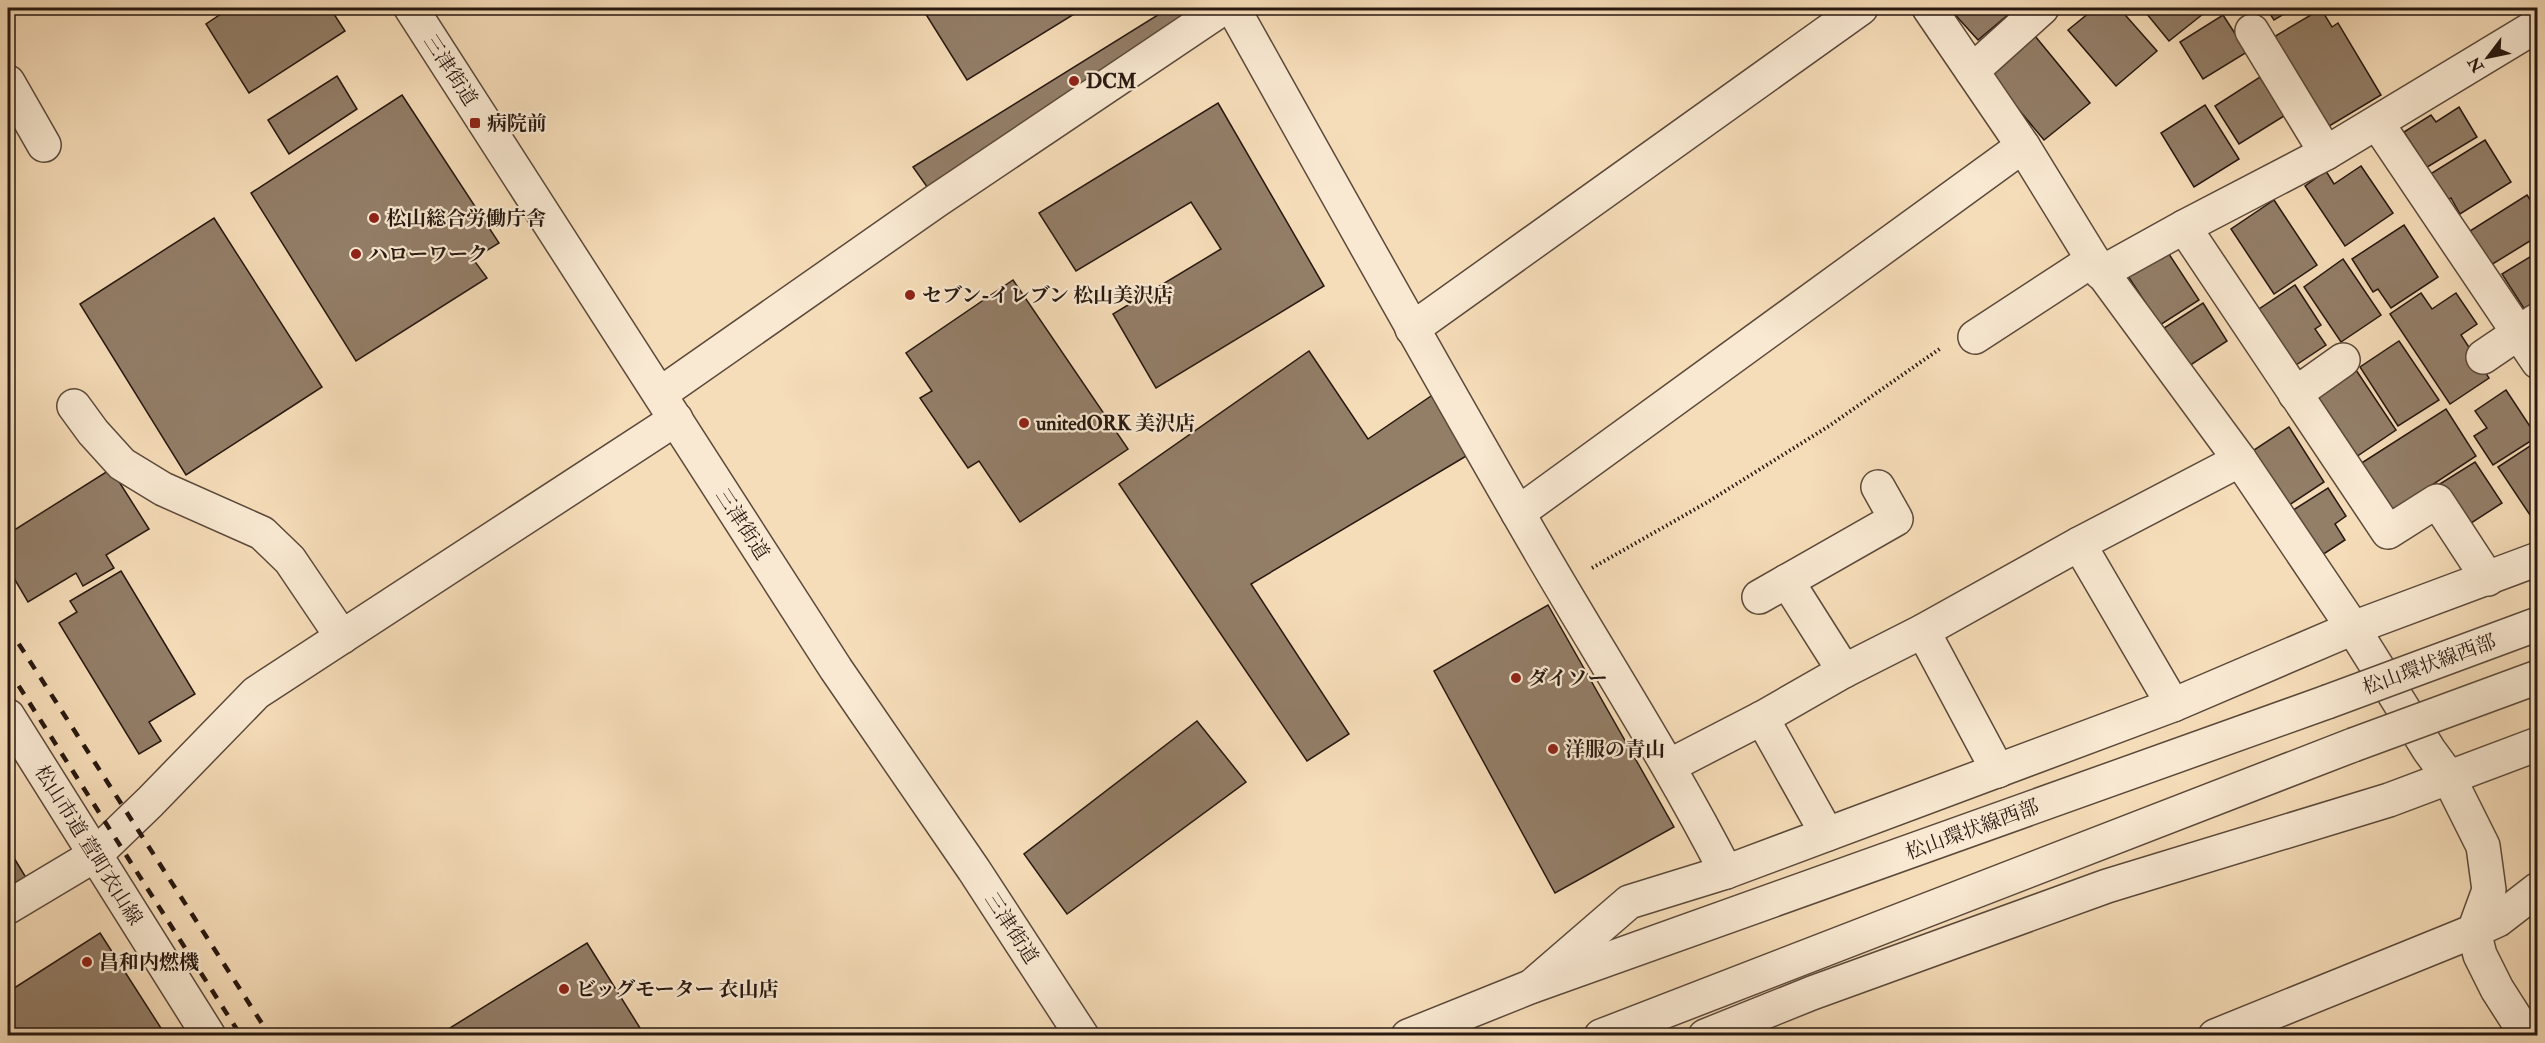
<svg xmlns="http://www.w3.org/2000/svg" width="2545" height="1043" font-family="'IM FELL Double Pica','Noto Serif JP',serif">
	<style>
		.building { fill: #937e68; stroke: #271810; stroke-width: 1.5 }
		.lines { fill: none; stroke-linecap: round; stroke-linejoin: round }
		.minor-casing { stroke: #5b493a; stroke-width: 36 }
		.tertiary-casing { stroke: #5b493a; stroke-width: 36 }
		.path { stroke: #271810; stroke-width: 4; stroke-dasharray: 1.5 3; stroke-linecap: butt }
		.minor { stroke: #f9e9d2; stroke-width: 33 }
		.tertiary { stroke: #f9e9d2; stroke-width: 33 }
		.rail { stroke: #271810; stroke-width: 4.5; stroke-dasharray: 10 10; stroke-linecap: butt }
		.tertiary-bridge-casing { stroke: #5b493a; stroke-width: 36; stroke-linecap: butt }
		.tertiary-bridge { stroke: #f9e9d2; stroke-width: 33 }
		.poi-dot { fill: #8f2418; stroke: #f9e9d2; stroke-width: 2 }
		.labels { text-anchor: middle; stroke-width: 4.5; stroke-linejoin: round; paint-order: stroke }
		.street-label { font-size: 20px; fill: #271810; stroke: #f9e9d2 }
		.poi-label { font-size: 20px; font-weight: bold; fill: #271810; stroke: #f9e9d2; text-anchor: start }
	</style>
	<rect width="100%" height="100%" fill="#f6ddb9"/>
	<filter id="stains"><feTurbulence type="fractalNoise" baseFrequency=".00333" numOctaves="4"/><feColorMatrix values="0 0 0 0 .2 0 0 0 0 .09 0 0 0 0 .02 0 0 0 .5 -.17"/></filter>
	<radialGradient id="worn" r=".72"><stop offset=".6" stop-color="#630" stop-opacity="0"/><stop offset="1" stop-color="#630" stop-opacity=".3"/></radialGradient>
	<g class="building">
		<polygon points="230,8 330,8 345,31 249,93 206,24"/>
		<polygon points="922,8 1084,8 967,80"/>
		<polygon points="1169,8 1208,8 930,191 913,167"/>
		<polygon points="1949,8 2016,8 1978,40"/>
		<polygon points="2095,8 2119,8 2157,51 2116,86 2068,30"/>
		<polygon points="2142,8 2197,8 2203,14 2169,41"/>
		<polygon points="2266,8 2294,8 2274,20"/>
		<polygon points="2321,9 2332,27 2338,23 2381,95 2326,128 2272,38"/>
		<polygon points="2223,15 2247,52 2203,79 2180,42"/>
		<polygon points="2035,36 2090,103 2044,140 1989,74"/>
		<polygon points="337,76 357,109 289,154 268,120"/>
		<polygon points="2260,77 2284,116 2239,144 2215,106"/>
		<polygon points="402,95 499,243 473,259 487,278 356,361 251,193"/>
		<polygon points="1218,103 1324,286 1156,388 1113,314 1221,249 1191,202 1076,271 1039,213"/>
		<polygon points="2205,105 2239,159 2194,187 2161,133"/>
		<polygon points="2459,107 2477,137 2419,172 2417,152 2404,132 2431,115 2436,122"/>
		<polygon points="2485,140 2511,182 2460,214 2451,198 2440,204 2424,178"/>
		<polygon points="2361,166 2393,213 2345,246 2305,186 2326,171 2334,184"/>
		<polygon points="2527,195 2538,212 2538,236 2491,265 2470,231"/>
		<polygon points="2274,200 2317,265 2274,294 2231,229"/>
		<polygon points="214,218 322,387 186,475 80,304"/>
		<polygon points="2404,225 2438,277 2391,308 2378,289 2373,292 2352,259"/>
		<polygon points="2165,248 2199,300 2160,325 2126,273"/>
		<polygon points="2538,252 2538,302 2525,310 2502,274"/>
		<polygon points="2343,259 2381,315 2341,342 2304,287"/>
		<polygon points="1013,280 1128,449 1020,522 979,461 968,468 920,398 932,391 906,353"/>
		<polygon points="2295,285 2321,325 2315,329 2326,345 2287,371 2250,315"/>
		<polygon points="2421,293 2432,309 2456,293 2477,324 2461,335 2489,378 2450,404 2390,314"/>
		<polygon points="2203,303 2227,341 2186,368 2161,330"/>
		<polygon points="2399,341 2439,400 2398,426 2360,367"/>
		<polygon points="1309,351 1368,439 1434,394 1473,452 1251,584 1349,734 1307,761 1119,484"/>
		<polygon points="2356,370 2396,430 2350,461 2315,408 2322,403 2317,397"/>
		<polygon points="2506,390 2537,437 2493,465 2474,436 2487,428 2475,411"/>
		<polygon points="2446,409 2476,456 2391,512 2360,464"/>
		<polygon points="2289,427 2324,482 2283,509 2248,454"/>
		<polygon points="2536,442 2538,510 2530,515 2498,467"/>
		<polygon points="2475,462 2502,503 2462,529 2435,487"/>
		<polygon points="111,469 149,529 106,555 114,568 83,586 76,573 28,602 8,568 8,534"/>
		<polygon points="2328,488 2346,516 2335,524 2345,540 2316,559 2287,514"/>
		<polygon points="121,571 195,694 149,722 161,741 139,754 59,623 77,612 70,601"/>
		<polygon points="1548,605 1674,827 1555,893 1434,671"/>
		<polygon points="1197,721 1246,782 1067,914 1024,854"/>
		<polygon points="8,848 28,881 8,894"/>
		<polygon points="100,933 166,1036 8,1036 8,992"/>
		<polygon points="587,943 645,1036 437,1036"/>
	</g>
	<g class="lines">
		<g class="minor-casing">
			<g id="minor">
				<path d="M1233 8C1332 185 1431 363 1533 539 1597 650 1667 757 1726 872"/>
				<polyline points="1929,8 2023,146 2093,260 2240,460 2353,628 2429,750 2448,776 2483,846 2489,890 2474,931 2480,955 2497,989 2527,1036"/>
				<polyline points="2252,31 2326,153"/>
				<polyline points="1972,71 2042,8"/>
				<polyline points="8,82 44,145"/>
				<polyline points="2377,123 2538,362"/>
				<polyline points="2184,227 2388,532 2437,501 2488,579"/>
				<polyline points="2101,273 2184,227 2326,153 2538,25"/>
				<polyline points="1412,329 1861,8"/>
				<polyline points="1975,337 2093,260"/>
				<polyline points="2483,357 2536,321"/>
				<polyline points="660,394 936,201 1223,8"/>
				<polyline points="2295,394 2343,360"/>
				<polyline points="74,406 93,432 122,464 163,489 262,533 290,560 342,637"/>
				<polyline points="1518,513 2023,146"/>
				<polyline points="2079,544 2173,705"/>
				<polyline points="1787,581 1844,671"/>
				<polyline points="1759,597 1896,519 1878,487"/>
				<polyline points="1923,631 1998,771"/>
				<polyline points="8,716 209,1036"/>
				<polyline points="1762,718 1827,834"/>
				<polyline points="1669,766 1762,718 1844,671 1923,631 2079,544 2240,460"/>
				<polyline points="8,907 95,855 150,802 256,693 676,419"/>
				<polyline points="1532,986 1629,902 1726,872 2173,705 2353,628 2538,559"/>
				<polyline points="1705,1036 1812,993 2107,886 2389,800 2538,744"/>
				<polyline points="2215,1036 2474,931 2498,920 2538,889"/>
			</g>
		</g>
		<g class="tertiary-casing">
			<g id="tertiary">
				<polyline points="411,8 836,669 974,870 1082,1036"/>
				<polyline points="1408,1036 1530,987 2327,702"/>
				<polyline points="1601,1036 2353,745"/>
			</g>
		</g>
		<polyline class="path" points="1592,568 1706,503 1829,426 1941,348"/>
		<use href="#minor" class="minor"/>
		<use href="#tertiary" class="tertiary"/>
		<g class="rail">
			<polyline points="8,627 270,1036"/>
			<polyline points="8,669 241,1036"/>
		</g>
		<g class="tertiary-bridge-casing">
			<g id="tertiary-bridge">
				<polyline points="2327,702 2538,624"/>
				<polyline points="2353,745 2538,677"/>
			</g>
		</g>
		<use href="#tertiary-bridge" class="tertiary-bridge"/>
	</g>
	<g class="poi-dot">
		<circle cx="1074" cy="81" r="6"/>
		<rect x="469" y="117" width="12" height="12" rx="3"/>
		<circle cx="374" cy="218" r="6"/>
		<circle cx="356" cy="254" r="6"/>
		<circle cx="910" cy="295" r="6"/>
		<circle cx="1024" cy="423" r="6"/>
		<circle cx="1516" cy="678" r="6"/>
		<circle cx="1553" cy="749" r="6"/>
		<circle cx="87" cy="962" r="6"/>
		<circle cx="564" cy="989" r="6"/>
	</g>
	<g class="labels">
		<g class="street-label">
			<text transform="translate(451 70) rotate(57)" y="7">三津街道</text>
			<text transform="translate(743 524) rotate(57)" y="7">三津街道</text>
			<text transform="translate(2429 664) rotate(-20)" y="7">松山環状線西部</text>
			<text transform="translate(1972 829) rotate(-20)" y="7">松山環状線西部</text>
			<text transform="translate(89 845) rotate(58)" y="7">松山市道 萱町衣山線</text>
			<text transform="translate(1012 928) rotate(57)" y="7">三津街道</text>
		</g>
		<g class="poi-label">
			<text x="1086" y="88">DCM</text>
			<text x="487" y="130">病院前</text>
			<text x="386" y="225">松山総合労働庁舎</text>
			<text x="368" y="261">ハローワーク</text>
			<text x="922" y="302">セブン-イレブン 松山美沢店</text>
			<text x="1036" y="430">unitedORK 美沢店</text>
			<text x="1528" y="685">ダイソー</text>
			<text x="1565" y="756">洋服の青山</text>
			<text x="99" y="969">昌和内燃機</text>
			<text x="576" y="996">ビッグモーター 衣山店</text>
		</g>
	</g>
	<rect width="2545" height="1043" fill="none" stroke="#f6ddb9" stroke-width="30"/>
	<rect x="9" y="9" width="2527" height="1025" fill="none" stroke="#271810" stroke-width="3"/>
	<rect x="15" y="15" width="2515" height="1013" fill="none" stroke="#271810" stroke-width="1.5"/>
	<g transform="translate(2488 57) rotate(238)" stroke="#f9e9d2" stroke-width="4.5" paint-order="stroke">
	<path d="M0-4.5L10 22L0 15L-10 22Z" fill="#271810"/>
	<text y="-9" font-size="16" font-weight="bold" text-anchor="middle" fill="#271810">N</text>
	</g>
	<rect width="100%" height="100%" filter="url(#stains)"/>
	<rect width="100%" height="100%" fill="url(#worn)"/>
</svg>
